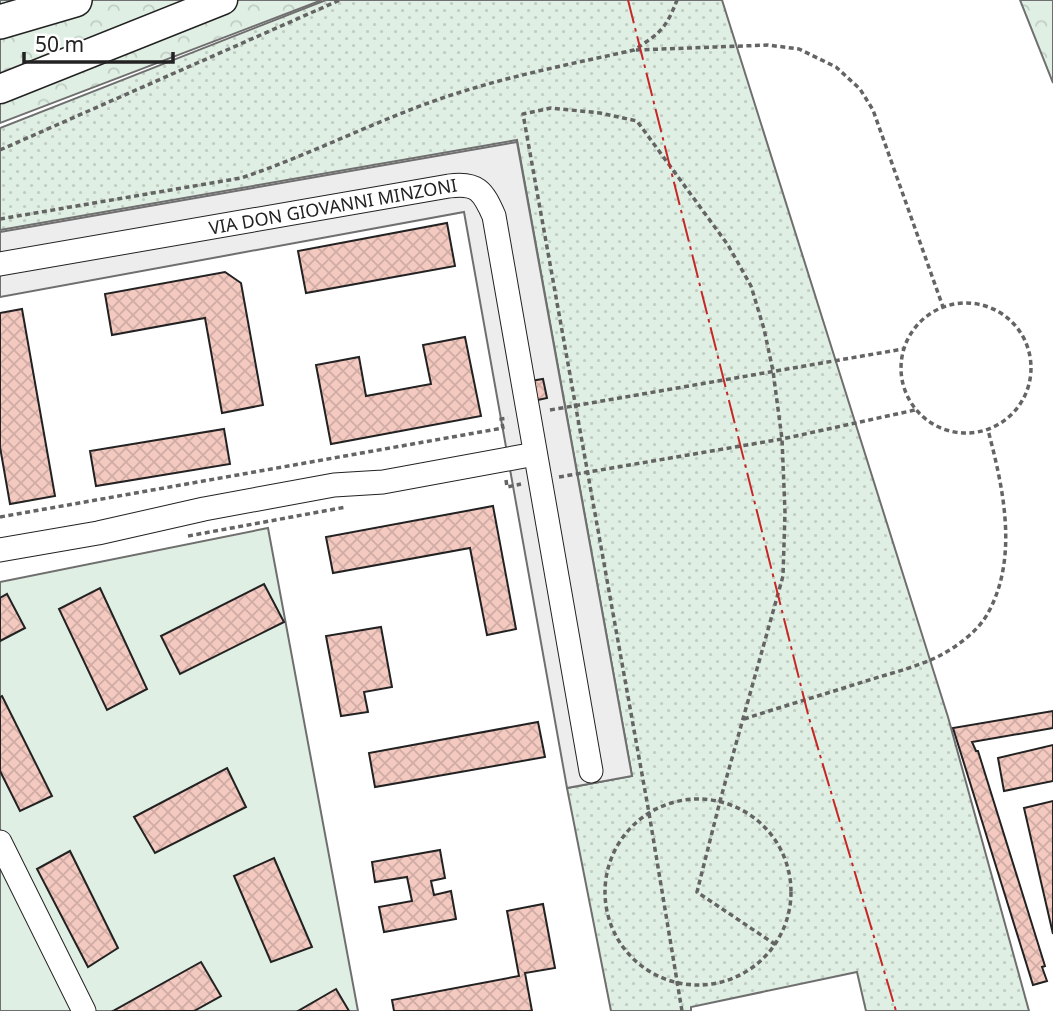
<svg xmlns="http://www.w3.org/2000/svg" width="1053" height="1011" font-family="'Noto Sans',sans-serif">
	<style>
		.green { fill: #e0efe3; stroke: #6f6f6f; stroke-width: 2 }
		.forest { fill: url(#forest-crowns); stroke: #6f6f6f; stroke-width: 2 }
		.park { fill: url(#park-dots); stroke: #6f6f6f; stroke-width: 2 }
		.parking { fill: #ededed; stroke: #6f6f6f; stroke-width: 2 }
		.building { fill: url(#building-cross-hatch); stroke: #222; stroke-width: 2 }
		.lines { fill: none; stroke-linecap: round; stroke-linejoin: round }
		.minor-casing { stroke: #222; stroke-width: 25 }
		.major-casing { stroke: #222; stroke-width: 31 }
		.highway-casing { stroke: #222; stroke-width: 36 }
		.path { stroke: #646464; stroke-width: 3.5; stroke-dasharray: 5 3.5; stroke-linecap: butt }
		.minor { stroke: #fff; stroke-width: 23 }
		.major { stroke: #fff; stroke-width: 28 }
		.highway { stroke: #fff; stroke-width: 33 }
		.power { stroke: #c62828; stroke-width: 2; stroke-dasharray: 24 5 3.5 5; stroke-linecap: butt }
		.labels { text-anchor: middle; stroke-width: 5; stroke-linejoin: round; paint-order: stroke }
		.street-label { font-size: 18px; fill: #222; stroke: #fff }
	</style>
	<defs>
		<pattern id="forest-crowns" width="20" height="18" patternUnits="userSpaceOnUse" patternTransform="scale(1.75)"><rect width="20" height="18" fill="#e0efe3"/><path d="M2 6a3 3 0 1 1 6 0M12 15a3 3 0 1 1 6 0" fill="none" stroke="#c0cdc2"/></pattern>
		<pattern id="park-dots" width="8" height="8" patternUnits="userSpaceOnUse" patternTransform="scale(1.75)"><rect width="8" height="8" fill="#e0efe3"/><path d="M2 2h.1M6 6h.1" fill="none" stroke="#c0cdc2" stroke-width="1.8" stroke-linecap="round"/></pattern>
		<pattern id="building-cross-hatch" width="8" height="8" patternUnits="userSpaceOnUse" patternTransform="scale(1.75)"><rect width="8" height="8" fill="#f3c9c0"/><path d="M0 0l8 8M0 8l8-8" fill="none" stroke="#d0aca5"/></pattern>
	</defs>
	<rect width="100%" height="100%" fill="#fff"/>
	<polygon class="green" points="268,528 358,1011 0,1011 0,582"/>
	<g class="forest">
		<polygon points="0,0 322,0 0,123"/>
		<polygon points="1020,0 1053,0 1053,83"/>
	</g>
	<polygon class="park" points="326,0 722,0 948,717 1029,1011 866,1011 857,972 691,1007 691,1011 611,1011 567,788 632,776 517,140 0,230 0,128"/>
	<polygon class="parking" points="517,142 632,776 567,788 464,212 0,297 0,232"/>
	<g class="building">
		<polygon points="447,223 455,266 306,293 298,251"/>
		<polygon points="225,272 241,283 263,405 222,413 205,318 112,335 105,294"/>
		<polygon points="22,309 55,496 10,504 0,447 0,313"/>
		<polygon points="465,337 481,416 331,444 316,365 359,357 366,396 431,384 423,345"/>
		<polygon points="543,379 547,398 533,401 530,381"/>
		<polygon points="224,429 230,464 96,486 90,451"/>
		<polygon points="493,506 516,629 487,635 470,548 333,573 326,537"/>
		<polygon points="264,584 284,622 180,674 161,636"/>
		<polygon points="100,588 147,689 107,710 59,609"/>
		<polygon points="7,594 25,628 0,641 0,598"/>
		<polygon points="381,627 392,687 364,692 368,712 341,716 326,636"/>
		<polygon points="2,696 52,796 20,811 0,771 0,697"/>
		<polygon points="1053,711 1053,728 972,742 976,751 978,751 1045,966 1042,967 1047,981 1033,985 953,728"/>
		<polygon points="538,722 545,757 375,787 369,753"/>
		<polygon points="1053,745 1053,781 1004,791 998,758"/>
		<polygon points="227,768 246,807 155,853 134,817"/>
		<polygon points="1053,801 1053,934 1024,808"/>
		<polygon points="440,850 445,878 431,881 434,895 451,891 456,919 384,932 379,907 412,901 407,877 375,882 372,862"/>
		<polygon points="70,851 118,948 88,967 37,869"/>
		<polygon points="274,858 312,947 271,962 234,876"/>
		<polygon points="543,904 555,968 525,973 532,1011 394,1011 392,1000 519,976 507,911"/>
		<polygon points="201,962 221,996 194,1011 113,1011"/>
		<polygon points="336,989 349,1011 298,1011"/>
	</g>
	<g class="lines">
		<g class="minor-casing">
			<g id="minor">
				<path d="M0 264 449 186C477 182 483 191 494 216L591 771"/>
				<polyline points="0,550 98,533 204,509 334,485 383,482 535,454"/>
				<polyline points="0,842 84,1011"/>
			</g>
		</g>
		<g class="major-casing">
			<polyline id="major" points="0,89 223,0"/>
		</g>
		<g class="highway-casing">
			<polyline id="highway" points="0,22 75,0"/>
		</g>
		<g class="path">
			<polyline points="636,50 768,45 799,49 836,67 860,89 873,110 943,307"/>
			<polyline points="0,150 340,0"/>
			<path d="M0 219 241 178C316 153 386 115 461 92 518 74 576 63 634 50 659 34 666 29 677 0"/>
			<circle cx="966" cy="368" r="65"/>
			<polyline points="550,410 903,349"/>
			<polyline points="559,477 782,439 915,410"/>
			<polyline points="506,480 507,487 521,484"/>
			<polyline points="0,517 503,428 501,419 508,418"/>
			<polyline points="188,536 346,507"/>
			<path d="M744 719C784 706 825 694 866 681 891 673 918 667 941 655 958 646 979 630 988 613 1019 557 1003 487 988 430"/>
			<circle cx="698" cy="892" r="93"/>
			<polyline points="682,1011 649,813 523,114 551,108 600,113 637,121 728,245 751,286 764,329 773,371 782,439 785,512 783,576 720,801 697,892 776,945"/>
		</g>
		<use href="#minor" class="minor"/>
		<use href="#major" class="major"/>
		<use href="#highway" class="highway"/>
		<polyline class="power" points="628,0 809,718 896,1011"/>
	</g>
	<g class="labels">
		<g class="street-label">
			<text transform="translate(333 207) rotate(-10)" y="6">VIA DON GIOVANNI MINZONI</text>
		</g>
	</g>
	<path d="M24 52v10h149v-10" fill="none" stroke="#222222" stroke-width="3.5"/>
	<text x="35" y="52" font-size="21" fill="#222222" stroke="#ffffff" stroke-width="5" paint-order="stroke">50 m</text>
</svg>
